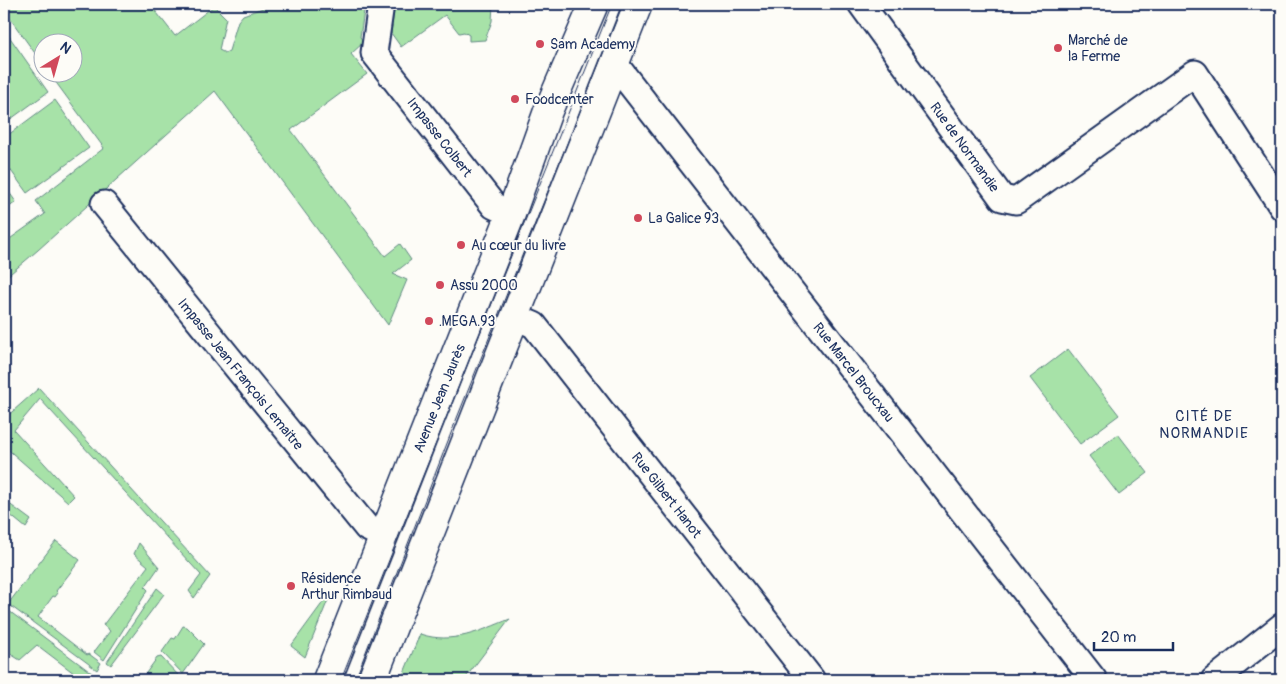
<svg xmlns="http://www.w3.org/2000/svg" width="1286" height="684" font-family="Pangolin,sans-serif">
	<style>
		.green { fill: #a7e2a8; stroke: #618883 }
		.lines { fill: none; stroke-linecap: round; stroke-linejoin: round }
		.street-casing { stroke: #1b2f5e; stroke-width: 29 }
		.secondary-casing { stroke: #1b2f5e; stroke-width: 31 }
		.street { stroke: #fdfcf7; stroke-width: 25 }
		.secondary { stroke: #fdfcf7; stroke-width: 28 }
		.tram { stroke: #1b2f5e; stroke-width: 1 }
		.poi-dot { fill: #d1495b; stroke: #fdfcf7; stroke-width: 2 }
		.labels { text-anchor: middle; stroke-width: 4; stroke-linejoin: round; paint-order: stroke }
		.poi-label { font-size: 14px; fill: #1b2f5e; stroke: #fdfcf7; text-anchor: start }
		.street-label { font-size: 14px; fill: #1b2f5e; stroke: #fdfcf7 }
		.neighbourhood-label { font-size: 15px; letter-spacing: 1px; fill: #1b2f5e; stroke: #fdfcf7 }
	</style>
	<rect width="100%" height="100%" fill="#fdfcf7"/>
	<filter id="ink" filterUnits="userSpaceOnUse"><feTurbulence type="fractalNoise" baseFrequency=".02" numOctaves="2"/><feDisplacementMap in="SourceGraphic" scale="10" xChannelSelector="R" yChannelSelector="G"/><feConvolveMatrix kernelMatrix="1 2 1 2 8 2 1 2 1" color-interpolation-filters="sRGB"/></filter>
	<g filter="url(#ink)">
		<g class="green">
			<polygon points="4,4 150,4 175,36 214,6 226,18 219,50 225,53 229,51 238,21 243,15 274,4 365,4 360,37 364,42 351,54 367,74 291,130 385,256 400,244 411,260 393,274 407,280 388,325 215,91 38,250 4,279 4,243 45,214 36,201 104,148 49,73 72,72 72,42 42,42 42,63 4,10"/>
			<polygon points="395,4 493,4 492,21 485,40 469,41 469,35 464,32 459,33 445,15 401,47 391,33"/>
			<polygon points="4,29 48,92 4,124"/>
			<polygon points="55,100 89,148 27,193 4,161 4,138"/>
			<polygon points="4,185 16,202 4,211"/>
			<polygon points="1068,349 1119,415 1080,444 1030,378"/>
			<polygon points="39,388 210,576 194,598 189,591 201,575 40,399 14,430 74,496 68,502 4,446 4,419"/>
			<polygon points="1118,434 1148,473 1119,495 1089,456"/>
			<polygon points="4,500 31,520 26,528 4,510"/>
			<polygon points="56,541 80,560 56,591 58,593 55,597 53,596 38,617 87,655 89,654 101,663 97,670 8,604"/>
			<polygon points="139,543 159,567 145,587 148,590 104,660 94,652 110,631 103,625 148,566 134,554"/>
			<polygon points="157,588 164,594 111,665 107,662"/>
			<polygon points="332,590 305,657 291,646"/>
			<polygon points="5,608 101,680 83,680 37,645 20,660 4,650 4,610"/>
			<path d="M510 619 464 680H401L420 634C453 645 480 631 510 619Z"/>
			<polygon points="183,626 187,627 204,644 183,674 162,652 172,638 175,639"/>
			<polygon points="161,657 180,677 178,680 141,680 157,658"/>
		</g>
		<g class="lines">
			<g class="street-casing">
				<g id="street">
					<polyline points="381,4 374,53 494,206 511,214"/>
					<polyline points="861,4 1002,198 1016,201 1195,73 1282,207"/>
					<polyline points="614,63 1094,680"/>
					<polyline points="104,204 367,528 384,536"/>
					<polyline points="515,317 534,325 812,680"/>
					<polyline points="1214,680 1282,626"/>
				</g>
			</g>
			<g class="secondary-casing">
				<g id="secondary">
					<polyline points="327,680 511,214 548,111 594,4"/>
					<polyline points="372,680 638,4"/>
				</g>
			</g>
			<use href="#street" class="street"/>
			<use href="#secondary" class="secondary"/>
			<g class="tram">
				<polyline points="341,680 612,4"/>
				<polyline points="355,680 453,428 623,4"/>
			</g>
		</g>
	</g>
	<g class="poi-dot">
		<circle cx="540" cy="44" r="5"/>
		<circle cx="1058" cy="48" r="5"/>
		<circle cx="515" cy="99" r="5"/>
		<circle cx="638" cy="218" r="5"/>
		<circle cx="461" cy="245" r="5"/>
		<circle cx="440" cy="285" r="5"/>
		<circle cx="429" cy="321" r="5"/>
		<circle cx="291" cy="586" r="5"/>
	</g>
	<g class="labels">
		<g class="poi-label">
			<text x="1068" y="45">Marché de<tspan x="1068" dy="16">la Ferme</tspan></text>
			<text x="550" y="49">Sam Academy</text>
			<text x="525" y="104">Foodcenter</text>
			<text x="648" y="223">La Galice 93</text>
			<text x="471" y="250">Au cœur du livre</text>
			<text x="450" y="290">Assu 2000</text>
			<text x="439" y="326">.MEGA.93</text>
			<text x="301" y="583">Résidence<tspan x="301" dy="16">Arthur Rimbaud</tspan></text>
		</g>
		<g class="street-label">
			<text transform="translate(440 137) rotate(52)" y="5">Impasse Colbert</text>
			<text transform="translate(965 147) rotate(54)" y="5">Rue de Normandie</text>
			<text transform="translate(854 372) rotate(52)" y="5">Rue Marcel Broucxau</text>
			<text transform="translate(241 374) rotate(51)" y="5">Impasse Jean François Lemaitre</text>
			<text transform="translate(439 398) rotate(-68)" y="5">Avenue Jean Jaurès</text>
			<text transform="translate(667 495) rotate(52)" y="5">Rue Gilbert Hanot</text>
		</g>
		<g class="neighbourhood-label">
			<text x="1204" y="421">CITÉ DE<tspan x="1204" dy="17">NORMANDIE</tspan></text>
		</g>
	</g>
	<rect width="1286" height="684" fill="none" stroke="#fdfcf7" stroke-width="20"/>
	<rect x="10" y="10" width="1266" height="664" fill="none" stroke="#1b2f5e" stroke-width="2" filter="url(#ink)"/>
	<g transform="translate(58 58) rotate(37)"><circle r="24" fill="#fdfcf7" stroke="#a3aaba"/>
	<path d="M0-4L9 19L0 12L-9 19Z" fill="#d1495b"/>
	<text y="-8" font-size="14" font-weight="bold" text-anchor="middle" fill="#1b2f5e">N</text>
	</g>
	<path d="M1094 642v8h79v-8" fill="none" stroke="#1b2f5e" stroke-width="2.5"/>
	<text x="1101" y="642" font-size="15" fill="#1b2f5e" stroke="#fdfcf7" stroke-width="4" paint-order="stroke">20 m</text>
</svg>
